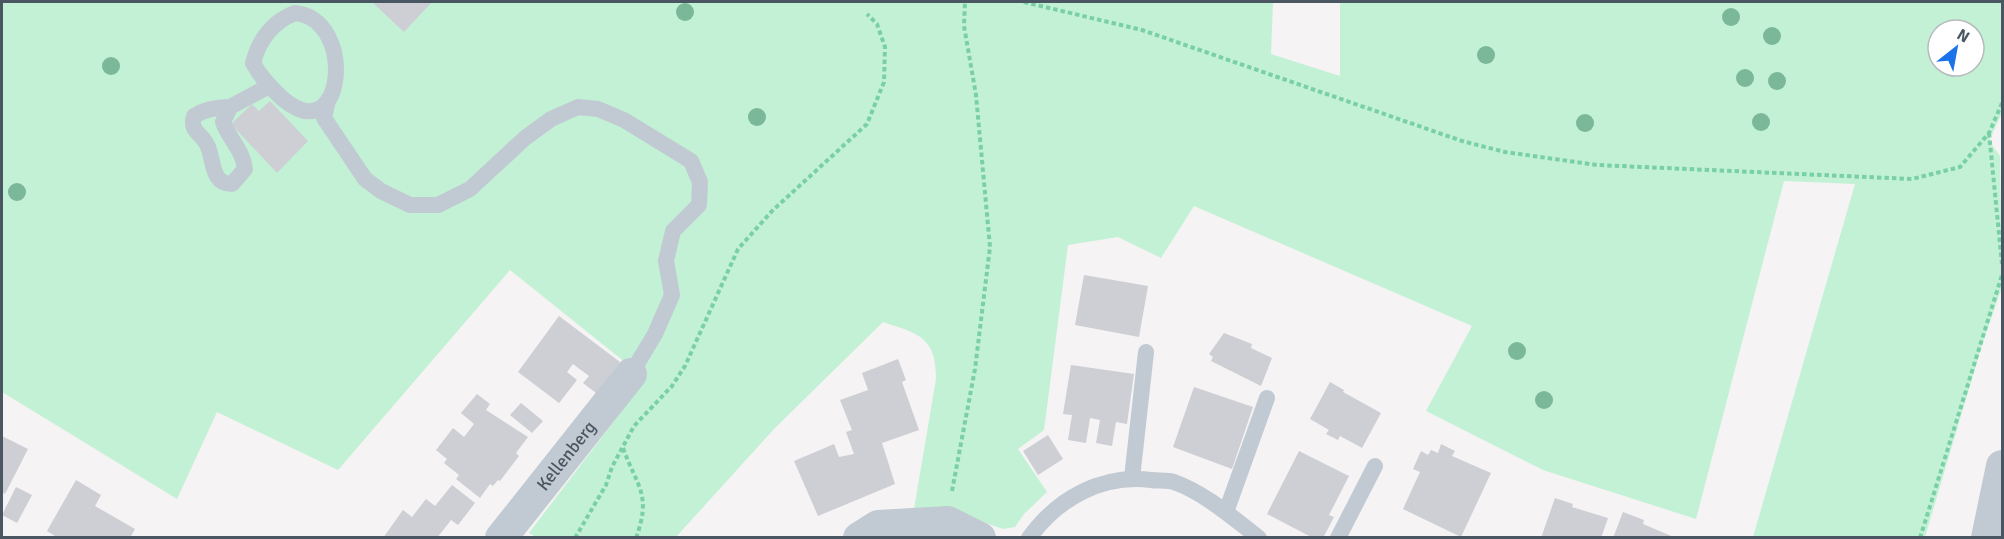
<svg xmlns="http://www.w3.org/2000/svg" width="2004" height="539" font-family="Signika,sans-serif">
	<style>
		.green { fill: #c3f1d5; fill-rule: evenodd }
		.building { fill: #cdcfd5 }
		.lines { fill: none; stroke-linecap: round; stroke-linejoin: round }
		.path { stroke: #7ad0a6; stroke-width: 4; stroke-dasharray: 4.5 3; stroke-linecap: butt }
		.lane { stroke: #c1cad2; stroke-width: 16 }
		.street { stroke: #c1cad2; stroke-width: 32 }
		.tree { fill: #7bb799 }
		.labels { text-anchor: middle; stroke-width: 5; stroke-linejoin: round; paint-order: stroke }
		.street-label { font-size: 18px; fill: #4a5661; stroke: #fff }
	</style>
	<rect width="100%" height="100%" fill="#f5f3f3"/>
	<path class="green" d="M2 2H1273L1271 54 1340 76V2H2002V113L1989 141 2000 156 2002 287 1982 345 1925 537H1753L1855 184 1784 181 1696 519 1543 470 1426 411 1472 326 1194 206 1161 258 1118 237 1068 245 1044 430 1018 449 1047 492 1024 514 1015 527 1003 529 965 516 914 509 936 379C936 337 919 334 883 322L775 428 676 537H536L529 533 646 379 510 270 338 470 217 412 177 499 2 392ZM1938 30H1974V66H1938Z"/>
	<g class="building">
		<polygon points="372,2 432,2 404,32"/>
		<polygon points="270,101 308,141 277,173 231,124 252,104 259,111"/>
		<polygon points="1084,275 1148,286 1139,337 1075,325"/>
		<polygon points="559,316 620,362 596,393 583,383 589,376 573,364 567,372 577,380 559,403 518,372"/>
		<polygon points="1224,333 1252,344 1251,348 1272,358 1261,386 1211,361 1213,357 1209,354"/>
		<polygon points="898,359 906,380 902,382 919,430 882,443 895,484 818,516 794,461 834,444 839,457 854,454 846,432 852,430 840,400 868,390 862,373"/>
		<polygon points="1071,365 1134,374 1127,424 1116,422 1112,446 1096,443 1100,420 1090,418 1086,443 1068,440 1072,415 1063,414"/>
		<polygon points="1330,382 1344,390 1343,392 1381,413 1362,448 1340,436 1338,440 1326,434 1329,430 1310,419"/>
		<polygon points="1194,387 1253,407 1232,469 1173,447"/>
		<polygon points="477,394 490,404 486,410 528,437 516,453 519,456 500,481 498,480 493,486 490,484 480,498 456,479 459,475 444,463 447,459 436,450 453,428 464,437 474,424 461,413"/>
		<polygon points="521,403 543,421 532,433 510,415"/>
		<polygon points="1048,435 1063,459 1038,475 1023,451"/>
		<polygon points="2,436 28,449 5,494 2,492"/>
		<polygon points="1441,444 1455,451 1452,456 1491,473 1461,537 1403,509 1420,472 1413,469 1421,451 1428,455 1431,450 1438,453"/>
		<polygon points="1299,451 1349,476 1329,515 1334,517 1323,538 1313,538 1267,514"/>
		<polygon points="76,480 101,495 95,506 135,529 130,538 58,538 47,531"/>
		<polygon points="452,485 475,503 458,525 451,520 437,538 383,538 403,510 412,517 426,499 435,506"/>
		<polygon points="16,487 32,495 17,523 2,515"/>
		<polygon points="1555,498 1573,504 1572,507 1608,518 1601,538 1541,538"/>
		<polygon points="1623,512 1644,520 1643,524 1676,538 1613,538"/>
	</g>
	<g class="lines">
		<g class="path">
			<polyline points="1024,2 1142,30 1462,141 1505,152 1597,165 1912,179 1960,167 1989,133 2002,103"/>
			<polyline points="1989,133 2002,264"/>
			<path d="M623 448C637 487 652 494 636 538"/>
			<polyline points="952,491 975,369 990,247 976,95 964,26 965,2"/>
			<polyline points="575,538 606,485 612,467 634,426 672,386 685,366 738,249 772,211 867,124 884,82 885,47 877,24 867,14"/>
			<polyline points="1920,538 2002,275"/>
		</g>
		<g class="lane">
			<path d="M295 13C357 19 345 151 283 99 271 88 261 78 253 63 259 40 272 22 295 13Z"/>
			<polyline points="328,100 324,118 365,179 381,191 410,205 438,205 470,189 525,138 551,119 578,107 598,109 624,120 691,161 700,182 699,205 673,231 666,261 672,295 655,334 631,374"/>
			<path d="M230 107C217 107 205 109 194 116 189 133 203 133 208 147 214 161 211 184 232 184L245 169C243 150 229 139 223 122L230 107 269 86"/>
			<polyline points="1132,478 1146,352"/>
			<polyline points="1226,512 1267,398"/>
			<path d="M1029 538C1058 498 1102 474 1151 480 1158 481 1167 480 1174 482 1205 493 1233 518 1259 538"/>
			<polyline points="1338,538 1375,466"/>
		</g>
		<g class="street">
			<path id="s1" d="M501 538 631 374"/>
			<polyline points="859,538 878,526 948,522 980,538"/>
			<polyline points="1987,538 2002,466"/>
		</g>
	</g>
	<g class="tree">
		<circle cx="685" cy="12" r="9"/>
		<circle cx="1731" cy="17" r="9"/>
		<circle cx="1772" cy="36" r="9"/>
		<circle cx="1486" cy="55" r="9"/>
		<circle cx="111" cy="66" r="9"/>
		<circle cx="1745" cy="78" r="9"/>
		<circle cx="1777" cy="81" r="9"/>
		<circle cx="757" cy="117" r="9"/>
		<circle cx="1761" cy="122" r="9"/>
		<circle cx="1585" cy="123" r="9"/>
		<circle cx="17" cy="192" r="9"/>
		<circle cx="1517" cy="351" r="9"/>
		<circle cx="1544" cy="400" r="9"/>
	</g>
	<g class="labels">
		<g class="street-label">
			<text dy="6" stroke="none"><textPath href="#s1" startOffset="105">Kellenberg</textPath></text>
		</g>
	</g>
	<rect width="2004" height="539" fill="none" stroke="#4a5661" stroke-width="6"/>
	<g transform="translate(1956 48) rotate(31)"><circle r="28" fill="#ffffff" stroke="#b7bbc0" stroke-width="1.5"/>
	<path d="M0-4.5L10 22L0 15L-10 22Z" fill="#1a73e8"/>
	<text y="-9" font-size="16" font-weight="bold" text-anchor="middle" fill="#4a5661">N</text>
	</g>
</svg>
